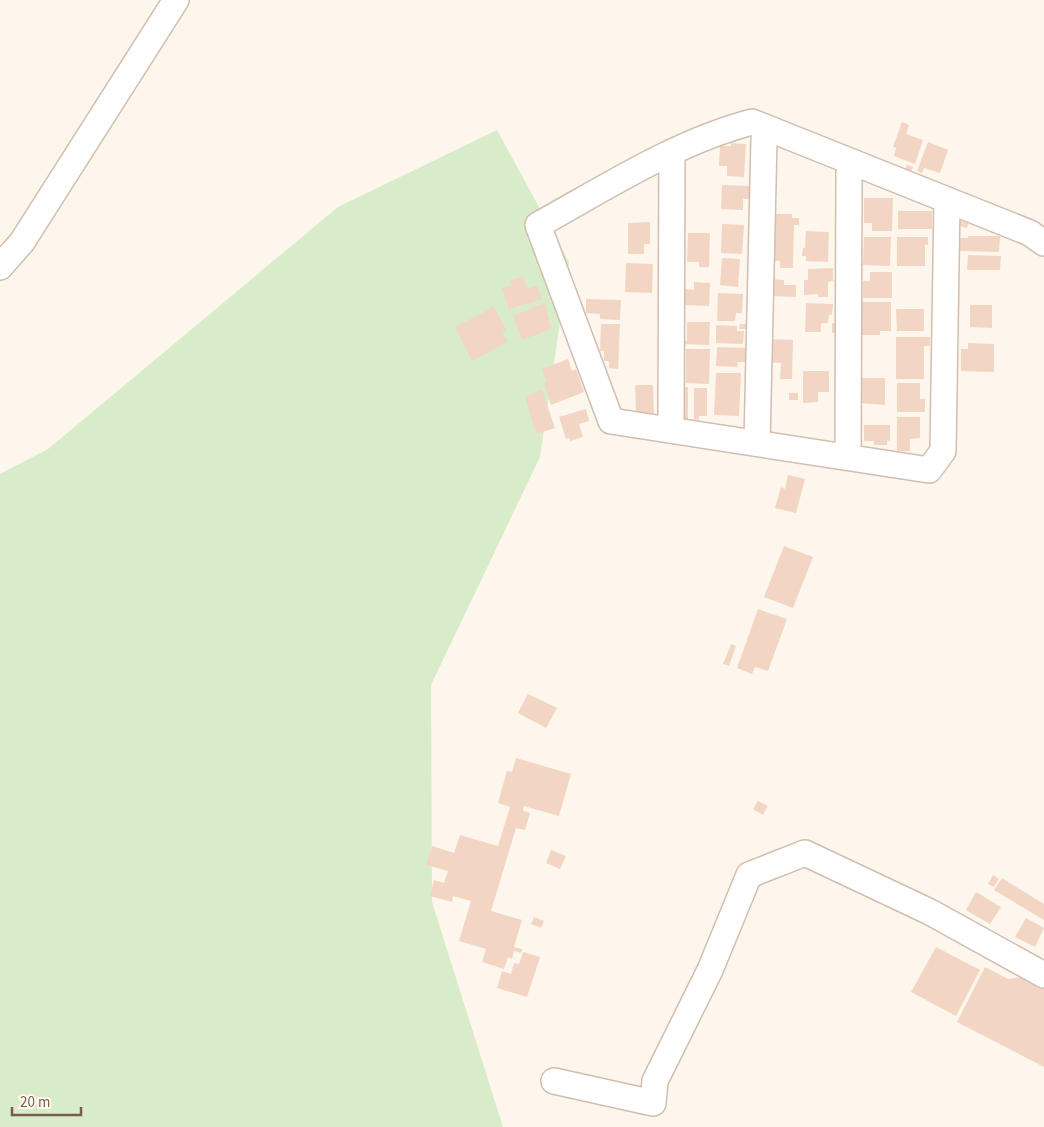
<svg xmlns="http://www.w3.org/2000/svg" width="1044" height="1127" font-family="'Source Sans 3',sans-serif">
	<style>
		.green { fill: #d8ecc9 }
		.building { fill: #f3d5c3 }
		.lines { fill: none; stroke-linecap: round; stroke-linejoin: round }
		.minor-casing { stroke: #d1beb0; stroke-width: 28 }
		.minor { stroke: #fff; stroke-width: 25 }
	</style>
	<rect width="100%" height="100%" fill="#fdf6ec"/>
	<polygon class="green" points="497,130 569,262 540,457 431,685 432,902 503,1127 0,1127 0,474 48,449 338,207"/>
	<g class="building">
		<polygon points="902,122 909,125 906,134 923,140 915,164 894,156 896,148 893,147"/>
		<polygon points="928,142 948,150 940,173 924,168 922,173 917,171"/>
		<polygon points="731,143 746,144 744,177 727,176 727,166 719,166 720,146 731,146"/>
		<polygon points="907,165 913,167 911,172 905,170"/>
		<polygon points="722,185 750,186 750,199 743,199 743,210 721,209"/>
		<polygon points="864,198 893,198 892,231 872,231 872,223 864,223"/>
		<rect x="898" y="211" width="34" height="18"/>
		<polygon points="774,214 792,214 792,218 799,218 799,225 794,225 793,268 780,268 780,261 773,261"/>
		<polygon points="960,221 968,223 967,228 959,226"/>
		<polygon points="650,222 650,244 644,244 644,254 628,254 628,223"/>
		<polygon points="722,224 744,225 742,254 721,253"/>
		<polygon points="806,231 829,232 828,262 806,261 806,256 802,256 803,248 805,248"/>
		<polygon points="688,233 710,233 709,267 699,267 699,262 687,262"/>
		<polygon points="968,236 1000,236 999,252 959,251 959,238 968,238"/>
		<polygon points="864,237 891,237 890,266 863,265"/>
		<polygon points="897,237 928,237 928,245 925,245 925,266 897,266"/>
		<polygon points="968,255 1001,256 1000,270 967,270"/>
		<polygon points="722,258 740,259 738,287 720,285"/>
		<polygon points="626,263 653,264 652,293 625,292"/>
		<polygon points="833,268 833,281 828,282 828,297 818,297 818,294 804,295 804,280 808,280 808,269"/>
		<polygon points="870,272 892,272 892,298 863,298 863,281 870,281"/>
		<polygon points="523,276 527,289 537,285 542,299 509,309 502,288 512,285 510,280"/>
		<polygon points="769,279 784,280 784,285 796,285 796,297 769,296"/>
		<polygon points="694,282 710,283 709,306 683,305 684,289 694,290"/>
		<polygon points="718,293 743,294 742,313 736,313 735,321 717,321"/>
		<polygon points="586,299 621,300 620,320 600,319 600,314 586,313"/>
		<polygon points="856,302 891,302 891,331 880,331 880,335 856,335"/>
		<polygon points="545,303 551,329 522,340 513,316"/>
		<polygon points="806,303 833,304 832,315 829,314 828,323 821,323 821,332 805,332"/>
		<polygon points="970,305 992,305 992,328 970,327"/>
		<polygon points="494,307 506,330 502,332 508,342 472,361 455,327"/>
		<polygon points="896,309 924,309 924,331 897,331"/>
		<polygon points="687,322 710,322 709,345 681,344 681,340 687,341"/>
		<rect x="832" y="323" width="3" height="10"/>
		<polygon points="601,324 620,324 618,369 609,368 609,361 604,361 604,351 600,351"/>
		<polygon points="740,324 750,324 749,329 739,329"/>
		<polygon points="716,325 737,326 737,331 744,331 743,344 716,343"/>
		<polygon points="896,337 930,337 930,346 924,346 924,379 896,379"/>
		<polygon points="769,339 793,340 792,379 780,379 781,363 768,362"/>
		<polygon points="968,343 994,344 994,372 961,371 961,349 968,349"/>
		<polygon points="717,347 747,348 747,362 738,362 737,367 716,366"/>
		<polygon points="686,349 710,349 709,384 686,383"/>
		<polygon points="568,359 572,371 576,369 584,392 551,405 544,383 547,382 542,369"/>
		<polygon points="803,371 829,371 829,392 818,392 818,402 803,403"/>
		<polygon points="716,373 741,373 739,416 714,415"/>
		<polygon points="860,378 885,378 885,405 860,403"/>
		<polygon points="897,383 920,383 920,399 925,399 925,412 897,412"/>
		<polygon points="635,385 653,385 654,413 636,414"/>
		<polygon points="678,387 688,387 688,421 678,420"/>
		<polygon points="694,388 707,388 707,416 699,416 699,419 694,420"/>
		<polygon points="542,390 555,428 536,434 525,397"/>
		<rect x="789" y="393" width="9" height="7"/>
		<polygon points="586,409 589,421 579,424 583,437 570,441 569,438 566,439 559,417"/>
		<polygon points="897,417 920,417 920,438 910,439 910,451 897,451"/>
		<polygon points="864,425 890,425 890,441 887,440 887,445 874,445 874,441 864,441"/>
		<polygon points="788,475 805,479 796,513 775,508 781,487 785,489"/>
		<polygon points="784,546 813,557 793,608 764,597"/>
		<polygon points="758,609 787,619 768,671 755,667 752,674 737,668"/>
		<polygon points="731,644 736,646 729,666 723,664"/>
		<polygon points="528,694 557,708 546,728 518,713"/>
		<polygon points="516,758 571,774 559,816 524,806 523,811 530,813 525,830 516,828 491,911 522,920 514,947 522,949 521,953 514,951 512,959 508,957 504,969 482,962 486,949 459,941 471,901 453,896 452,902 430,896 434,880 444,883 448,871 426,865 432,846 454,853 460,835 498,846 510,807 498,803 507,771 512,772"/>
		<polygon points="758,801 768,806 763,815 753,809"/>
		<polygon points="551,850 566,856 560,869 546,863"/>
		<polygon points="993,875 999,879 994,887 988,884"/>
		<polygon points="1002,878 1044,904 1044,920 994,890"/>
		<polygon points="976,892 1001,907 990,924 966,910"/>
		<polygon points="534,917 544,921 541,928 531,924"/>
		<polygon points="1026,918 1044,928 1035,947 1015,937"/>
		<polygon points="936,947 980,970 956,1016 911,992"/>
		<polygon points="523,952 540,957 527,997 497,988 502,971 511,974 514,963 519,964"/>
		<polygon points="985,967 1008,979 1022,977 1044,985 1044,1067 957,1022"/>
	</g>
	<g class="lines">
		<g class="minor-casing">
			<g id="minor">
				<path d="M947 200 943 451 929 470 611 421 538 225C607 187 676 142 752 122L1030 233 1044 243"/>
				<polyline points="0,267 22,242 176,0"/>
				<polyline points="671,430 672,152"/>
				<polyline points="757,443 764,139 767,128"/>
				<polyline points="848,457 849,173 854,163"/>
				<polyline points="554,1081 653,1103 655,1081 710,970 749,875 805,853 930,912 1044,975"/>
			</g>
		</g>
		<use href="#minor" class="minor"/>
	</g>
	<path d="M12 1107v8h69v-8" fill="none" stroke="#7a5c4d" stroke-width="2.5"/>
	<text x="20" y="1107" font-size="15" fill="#7a5c4d" stroke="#fffaf3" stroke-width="4" paint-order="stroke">20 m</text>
</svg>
